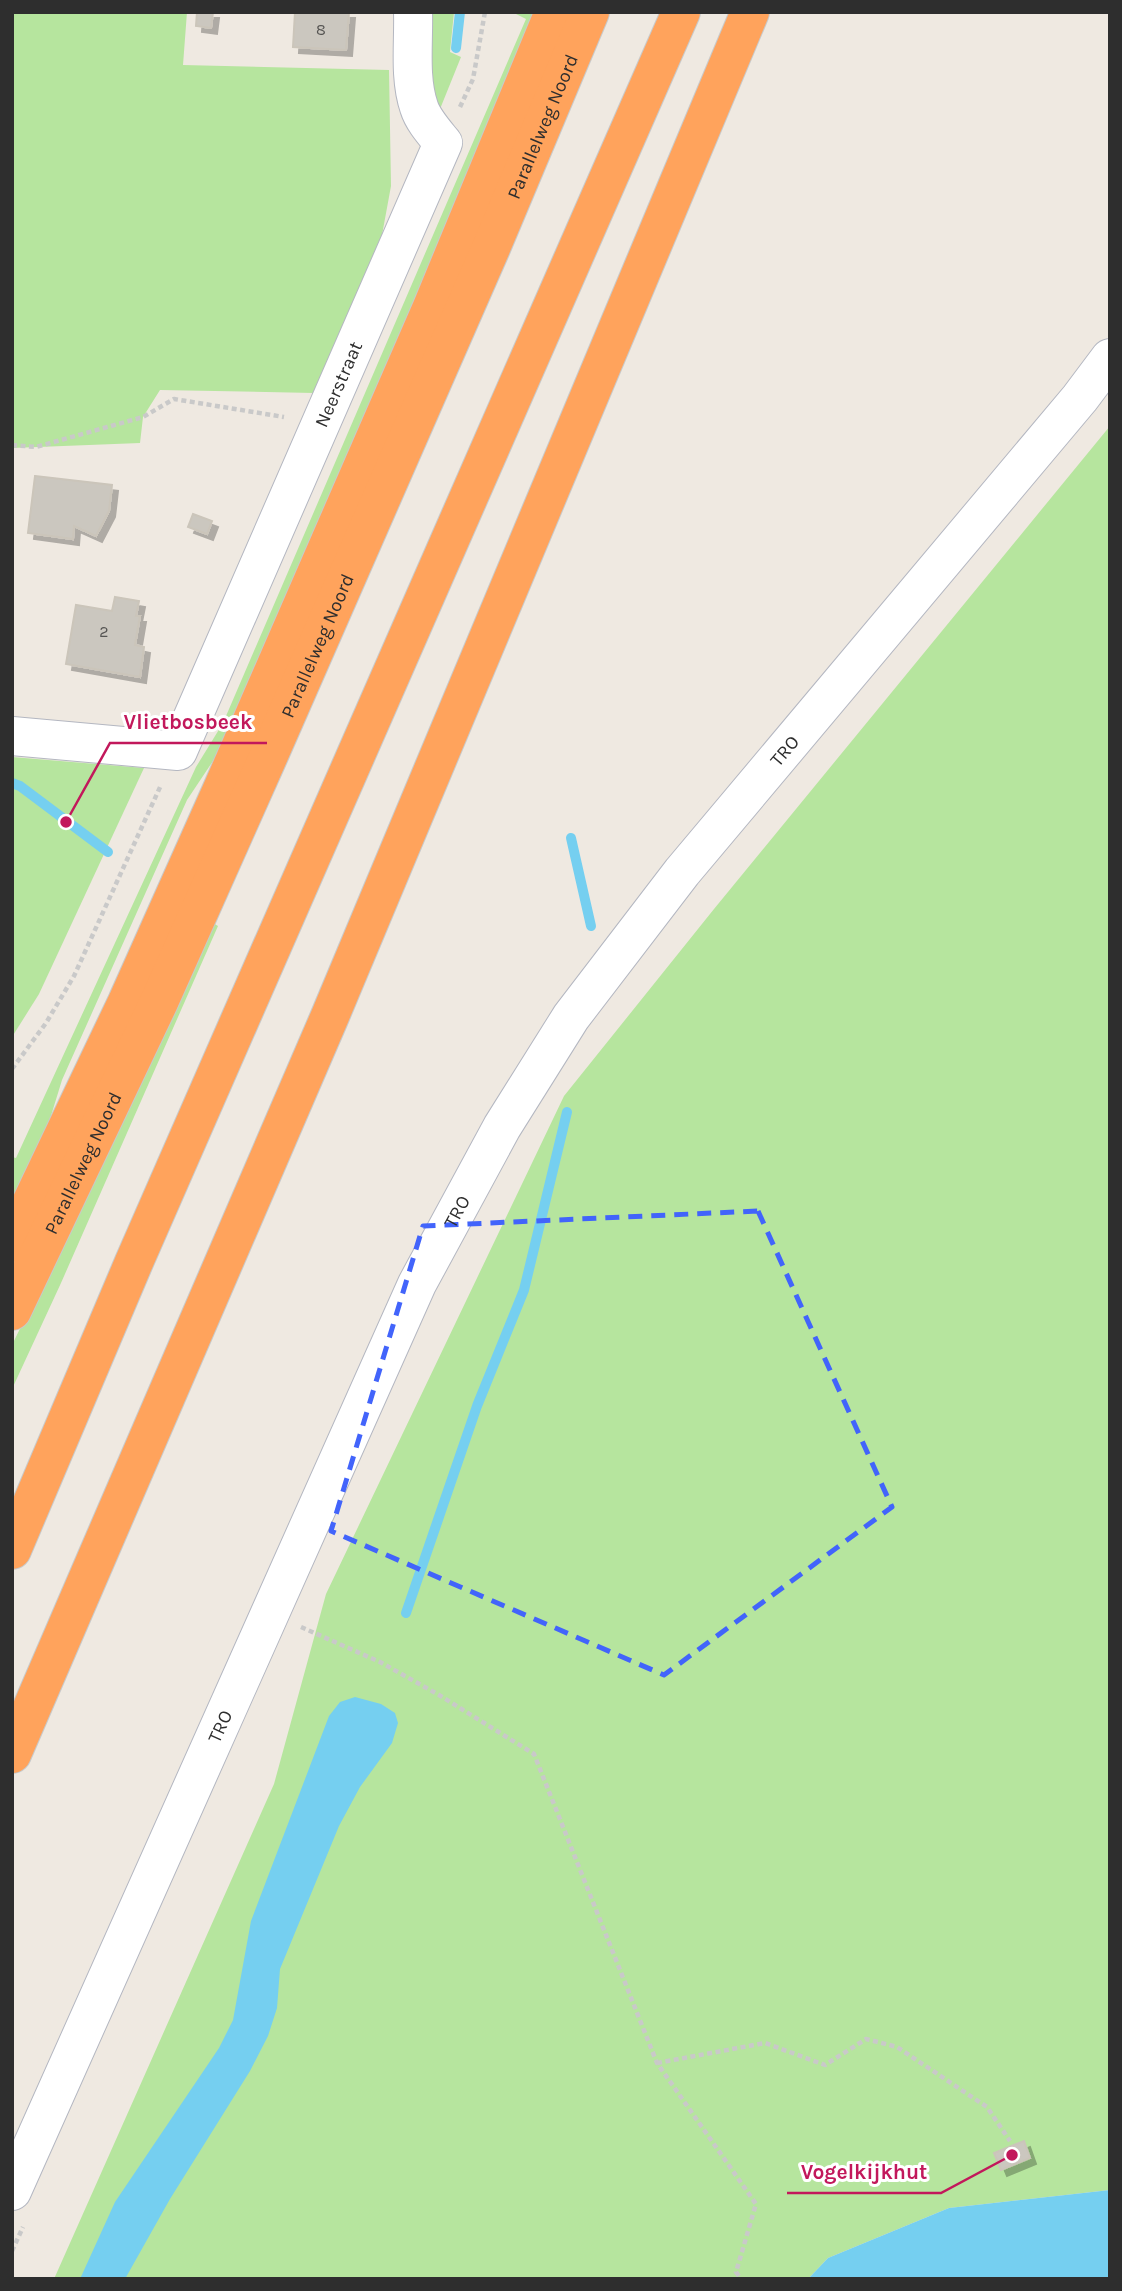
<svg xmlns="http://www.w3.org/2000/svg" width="1122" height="2291" font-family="Karla,sans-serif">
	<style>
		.green { fill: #b6e59e }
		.water { fill: #75cff0 }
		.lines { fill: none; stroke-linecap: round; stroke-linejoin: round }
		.stream { stroke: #75cff0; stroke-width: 10 }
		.building { fill: #cbc7bf; stroke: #cbc5ba; stroke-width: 2; filter: url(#shadow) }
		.minor-casing { stroke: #b4b7c1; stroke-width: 40 }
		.highway-casing { stroke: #c9c9c9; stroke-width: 40 }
		.path { stroke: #c9c9c9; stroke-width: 4.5; stroke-dasharray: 5 3.5; stroke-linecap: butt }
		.minor { stroke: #fff; stroke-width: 38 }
		.highway { stroke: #ffa35c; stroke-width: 38 }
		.marked { fill: none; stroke: #4264fb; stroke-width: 5; stroke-dasharray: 14 9; stroke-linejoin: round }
		.labels { text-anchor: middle; stroke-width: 6; stroke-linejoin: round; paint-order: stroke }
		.number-label { font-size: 16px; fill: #555452 }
		.street-label { font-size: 19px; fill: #2e2e2e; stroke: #fff }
		.leader { fill: none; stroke: #c2185b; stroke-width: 2.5 }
		.callout-dot { fill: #c2185b; stroke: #fff; stroke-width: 2.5 }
		.callout-label { font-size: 21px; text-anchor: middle; font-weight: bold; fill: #c2185b; stroke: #fff; stroke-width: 6; stroke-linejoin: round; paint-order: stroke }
	</style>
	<defs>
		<filter id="shadow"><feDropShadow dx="6" dy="6" stdDeviation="0" flood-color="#0004"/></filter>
	</defs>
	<rect width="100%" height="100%" fill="#efe9e1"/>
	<g class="green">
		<polygon points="12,12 187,12 183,65 389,70 391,186 382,235 314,393 160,390 143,417 140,443 12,448"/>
		<polygon points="423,12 454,12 450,52 461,57 440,109 429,90"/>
		<polygon points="512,12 540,12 229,737 187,800 62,1080 42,1145 12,1209 12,1157 16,1158 196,767 223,723 526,19"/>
		<polygon points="1110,426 1110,2190 949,2208 828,2258 808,2279 54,2279 274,1784 326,1594 564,1096 714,909"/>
		<polygon points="12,757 144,768 39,994 12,1037"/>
		<polygon points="213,923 218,926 61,1283 12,1389 12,1345 126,1112"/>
	</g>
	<g class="water">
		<polygon points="355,1697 381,1704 395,1713 398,1723 392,1743 360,1787 339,1826 280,1969 277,2008 268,2036 250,2071 170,2199 125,2279 80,2279 115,2202 219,2048 233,2020 251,1921 329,1716 340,1702"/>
		<polygon points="1110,2190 1110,2279 808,2279 828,2258 949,2208"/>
	</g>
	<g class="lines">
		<g class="stream">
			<polyline points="456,48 460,12"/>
			<polyline points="12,783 20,786 108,852"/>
			<polyline points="571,838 591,926"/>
			<polyline points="406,1613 477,1406 524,1290 567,1112"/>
		</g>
	</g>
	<g class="building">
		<polygon points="197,12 213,12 211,28 196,26"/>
		<polygon points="295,12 349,12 346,50 293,47"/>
		<polygon points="35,476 112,485 109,511 96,536 74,526 73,539 28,533"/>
		<polygon points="193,514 212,521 207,534 188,527"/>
		<polygon points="115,597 139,601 136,616 140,616 135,645 144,647 140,677 66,664 76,605 112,611"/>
		<polygon points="1024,2141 1030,2158 1001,2170 994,2153"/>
	</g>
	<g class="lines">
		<g class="minor-casing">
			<g id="minor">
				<path id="s1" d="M12 736 178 751 443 143C434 132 423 120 419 107 409 78 414 42 413 12"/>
				<path id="s2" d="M12 2191 417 1284 502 1127 571 1017 682 872 1080 398 1110 358"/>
			</g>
		</g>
		<g class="highway-casing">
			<g id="highway">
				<polyline points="12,1243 127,1002 223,787 432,307 554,12"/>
				<path id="s3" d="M12 1311 159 1002 269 755 491 248 590 12"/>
				<polyline points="12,1550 134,1262 681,12"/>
				<polyline points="12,1754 330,1016 750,12"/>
			</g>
		</g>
		<g class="path">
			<polyline points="460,107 473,79 485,12"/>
			<polyline points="12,445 36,447 143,417 174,399 284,417"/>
			<polyline points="12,1069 46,1023 74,976 161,785"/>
			<polyline points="301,1627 380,1662 439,1695 534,1754 657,2063 756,2204 736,2272 741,2279"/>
			<polyline points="657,2063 765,2043 825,2065 866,2039 897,2047 987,2107 1010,2141"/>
			<polyline points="12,2251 23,2227"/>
		</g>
		<use href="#minor" class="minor"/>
		<use href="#highway" class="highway"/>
	</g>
	<path class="marked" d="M758 1211 892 1507 664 1675 331 1531 423 1226Z"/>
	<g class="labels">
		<g class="number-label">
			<text x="321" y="35">8</text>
			<text x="104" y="637">2</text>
		</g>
		<g class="street-label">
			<text dy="7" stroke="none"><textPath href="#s3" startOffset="1298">Parallelweg Noord</textPath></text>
			<text dy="7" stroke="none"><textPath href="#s1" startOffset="567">Neerstraat</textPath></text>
			<text dy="7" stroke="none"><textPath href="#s3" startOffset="732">Parallelweg Noord</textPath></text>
			<text dy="7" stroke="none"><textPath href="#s2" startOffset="1643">TRO</textPath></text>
			<text dy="7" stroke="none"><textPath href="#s3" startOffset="164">Parallelweg Noord</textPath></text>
			<text dy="7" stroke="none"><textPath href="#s2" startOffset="1076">TRO</textPath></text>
			<text dy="7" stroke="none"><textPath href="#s2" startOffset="509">TRO</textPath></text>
		</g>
	</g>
	<path class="leader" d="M66 822L110 743H267M1012 2155L941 2193H787"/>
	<g class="callout-dot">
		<circle cx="66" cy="822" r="7"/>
		<circle cx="1012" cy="2155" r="7"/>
	</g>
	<g class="callout-label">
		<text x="188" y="729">Vlietbosbeek</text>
		<text x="864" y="2179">Vogelkijkhut</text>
	</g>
	<rect width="1122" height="2291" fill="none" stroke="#2e2e2e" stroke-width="28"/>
</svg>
